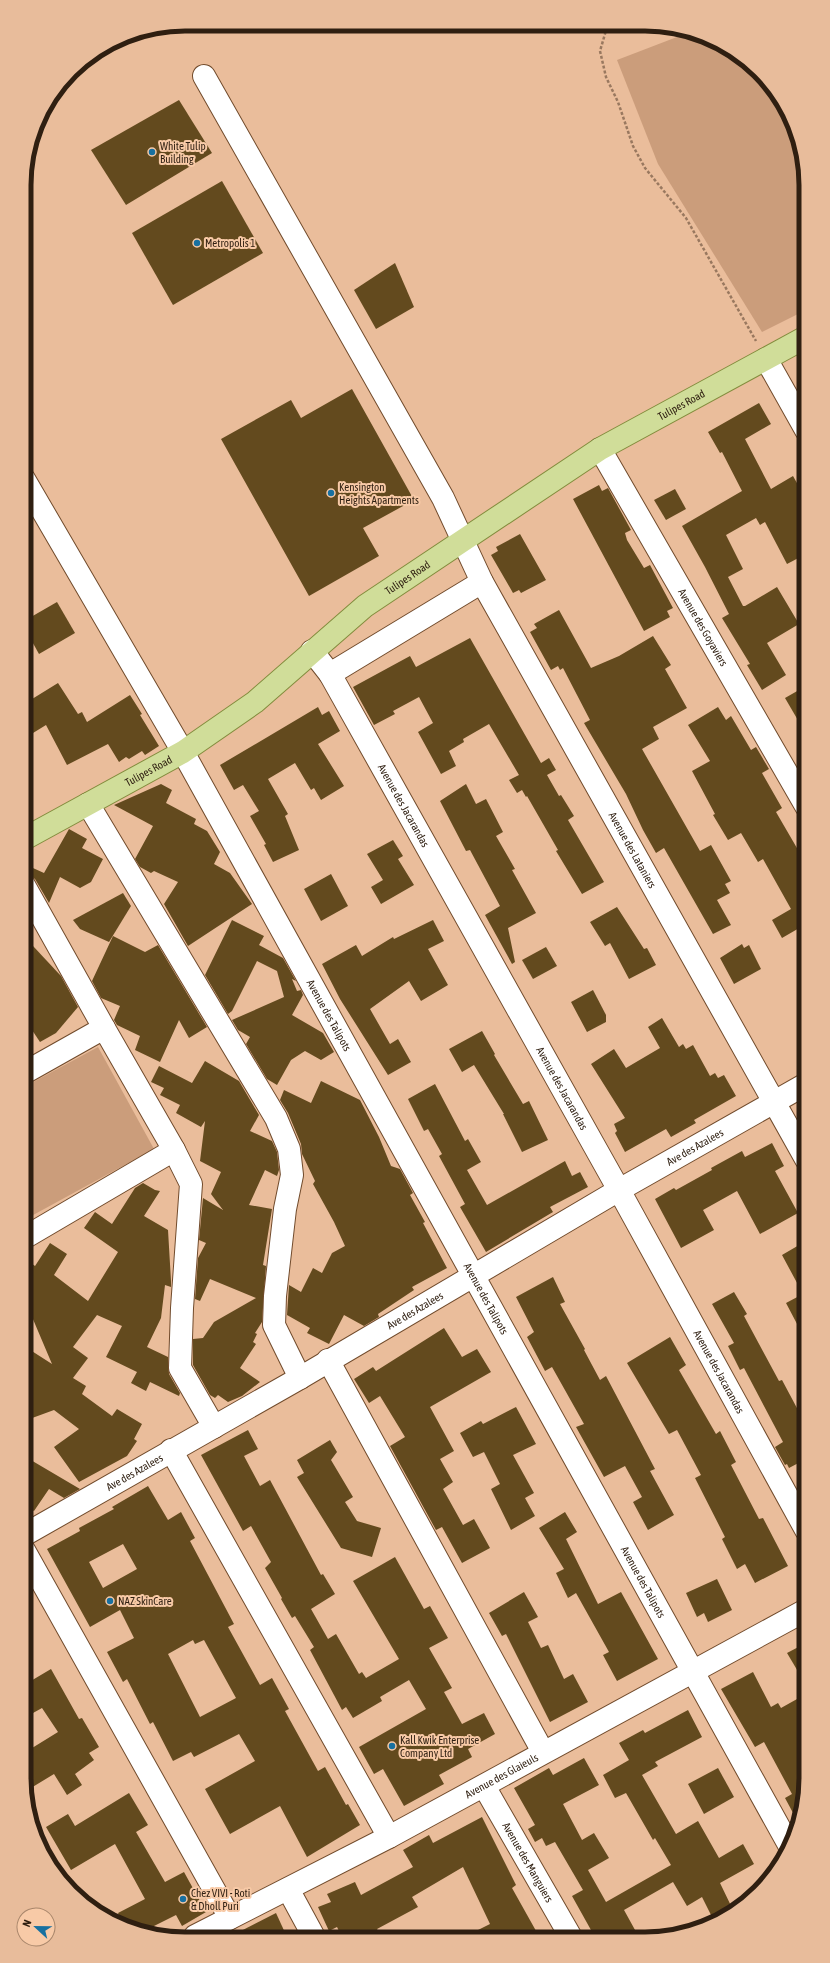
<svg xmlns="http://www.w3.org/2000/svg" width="830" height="1963" font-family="'Asap Condensed',sans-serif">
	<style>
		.green { fill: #cb9d7b }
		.building { fill: #634a1e; fill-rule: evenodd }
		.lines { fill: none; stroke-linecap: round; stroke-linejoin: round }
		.minor-casing { stroke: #714b2c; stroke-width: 24 }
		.major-casing { stroke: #838c3d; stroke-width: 24 }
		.path { stroke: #99785f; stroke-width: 2.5; stroke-dasharray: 3 2; stroke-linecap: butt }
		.minor { stroke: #fff; stroke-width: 22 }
		.major { stroke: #d0dd99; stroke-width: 22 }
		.poi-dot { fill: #1870a0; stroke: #f8caa7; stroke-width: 1.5 }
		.labels { text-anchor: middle; stroke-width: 4; stroke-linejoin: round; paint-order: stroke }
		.poi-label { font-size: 11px; fill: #2f1f11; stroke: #f8caa7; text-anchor: start }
		.street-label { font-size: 11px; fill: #2f1f11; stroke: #f8caa7 }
		.rim { fill: none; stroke: #2f1f11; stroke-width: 5 }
	</style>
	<rect width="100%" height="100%" fill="#eabd9b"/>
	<g class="green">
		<polygon points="690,32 717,41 759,71 784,104 801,143 806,185 806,310 762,332 658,164 617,60"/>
		<polygon points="98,1047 154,1149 24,1220 24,1087"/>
	</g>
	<g class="building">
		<polygon points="179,100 212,153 126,205 91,150"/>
		<polygon points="222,181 263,253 173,305 132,233"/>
		<polygon points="395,263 414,307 376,329 354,290"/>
		<polygon points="352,389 414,500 363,528 379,556 309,596 221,439 291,400 301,418"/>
		<polygon points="759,403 771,424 745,439 771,489 793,476 806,499 806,554 787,564 765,522 760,525 756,518 726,535 743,569 728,577 743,606 745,606 777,587 799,624 767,643 786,675 762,690 747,665 750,664 722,618 729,614 705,567 682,526 742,491 722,452 720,453 708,432"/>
		<polygon points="599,485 602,491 608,488 631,530 625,533 627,540 644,568 650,565 673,608 667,611 670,617 644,631 573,499"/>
		<polygon points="675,489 686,509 666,520 654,500"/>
		<polygon points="520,534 546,580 521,593 519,590 513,593 491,555 498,551 496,547"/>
		<polygon points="57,602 75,633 39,654 24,627 24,621"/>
		<polygon points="559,610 591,668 619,656 653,636 671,665 665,669 687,708 653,727 659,739 642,749 700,851 711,845 731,881 725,884 730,893 717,900 731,925 713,934 664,848 656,853 643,830 626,794 584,723 590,720 563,668 560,670 558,666 551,670 530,632 537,628 534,624"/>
		<polygon points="470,638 541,763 549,758 556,770 547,775 559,796 561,795 574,816 568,820 604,882 582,894 556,851 558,850 527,796 526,797 522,790 517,793 509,780 519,775 489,724 463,739 464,742 449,751 456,766 441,774 418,732 433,723 419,697 393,711 395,714 374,725 353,687 410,656 416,667"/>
		<polygon points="58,683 78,714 82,712 87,722 130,695 142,714 140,715 159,746 145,755 142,751 129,759 126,757 119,762 108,744 67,765 46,725 33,733 24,720 24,704"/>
		<polygon points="806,686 806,734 785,698"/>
		<polygon points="318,707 322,715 329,711 340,731 318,744 344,786 321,800 314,788 311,790 295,763 268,779 288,814 285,816 299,850 273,862 264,845 266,844 250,816 259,811 243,785 234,790 220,765"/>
		<polygon points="718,707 726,720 731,716 751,750 756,747 769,769 762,773 782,808 776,812 801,855 806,852 806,936 801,927 782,938 772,920 791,909 763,859 758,862 741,833 728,840 713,815 715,814 692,771 710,761 688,725"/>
		<polygon points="161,784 172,790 166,803 196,819 194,824 207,831 220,852 214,864 230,873 252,904 188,946 164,904 178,882 154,871 151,873 140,867 135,859 153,826 114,805"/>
		<polygon points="466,784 476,804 486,799 503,832 496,836 515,869 512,870 536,913 508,928 515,962 512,964 485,915 500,906 470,850 466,851 440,801"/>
		<polygon points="69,829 87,839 82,848 103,859 91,882 80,888 60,877 49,903 35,879 26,873 24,864 44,873"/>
		<polygon points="393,840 403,856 398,859 414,885 381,904 371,887 383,880 367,854"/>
		<polygon points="331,874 348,906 321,921 304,889"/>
		<polygon points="123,893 131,906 109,942 80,929 73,920"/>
		<polygon points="617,907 644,949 647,948 656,965 629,979 610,943 605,946 590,922"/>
		<polygon points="232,920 264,936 259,945 283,958 296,981 292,979 297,991 301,990 303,995 292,1015 323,1033 334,1052 321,1060 305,1051 291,1060 277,1085 267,1079 246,1044 250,1037 238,1030 232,1020 284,997 277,971 257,961 232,1011 228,1014 205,975"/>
		<polygon points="433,920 444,941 428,949 448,985 421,1001 409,981 370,1009 390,1044 398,1039 411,1062 388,1075 340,999 322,964 356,945 362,956 393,937 394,939"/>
		<polygon points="113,936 145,952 158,945 207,1027 189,1038 179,1020 160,1062 135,1050 140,1036 117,1025 114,1020 120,1006 101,998 92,981"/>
		<polygon points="742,944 744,948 749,945 761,969 734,984 720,958"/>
		<polygon points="33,946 61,976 78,1007 56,1033 40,1042 24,1018 24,955"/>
		<polygon points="546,947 557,966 533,979 522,960"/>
		<polygon points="593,990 606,1015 606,1022 587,1032 571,1002"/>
		<polygon points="662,1018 679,1047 683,1044 686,1049 693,1045 710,1076 715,1073 718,1078 724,1075 736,1096 694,1120 696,1123 671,1137 666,1129 625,1152 615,1133 617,1131 614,1124 625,1118 591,1064 614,1049 626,1068 660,1048 648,1027"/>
		<polygon points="482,1031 495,1054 494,1055 523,1104 529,1101 548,1140 522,1152 503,1114 504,1114 474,1065 462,1072 449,1049"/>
		<polygon points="205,1061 239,1081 259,1115 250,1131 272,1141 277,1152 279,1170 277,1176 265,1170 249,1205 272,1209 263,1265 266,1266 262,1322 255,1333 257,1334 253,1342 256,1344 240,1368 260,1382 242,1396 228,1402 218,1395 215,1398 210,1395 193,1365 193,1339 203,1338 214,1322 256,1298 210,1279 200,1301 195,1299 198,1258 206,1243 199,1240 203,1198 223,1210 211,1194 221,1172 200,1161 205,1121 201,1127 176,1113 180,1105 160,1095 164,1088 151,1082 159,1066 192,1083"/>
		<polygon points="321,1081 360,1100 379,1137 391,1166 400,1169 413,1193 410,1195 425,1222 423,1223 447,1268 412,1287 414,1290 378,1314 379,1317 364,1326 344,1315 329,1344 307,1333 310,1328 287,1315 289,1285 301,1292 313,1268 322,1273 332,1253 345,1246 334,1222 313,1184 315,1181 302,1154 301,1144 288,1113 280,1100 284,1090 311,1103"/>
		<polygon points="435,1084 465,1141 468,1139 481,1162 467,1170 487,1205 565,1161 572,1176 580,1172 588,1187 550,1207 553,1212 486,1252 460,1207 465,1204 439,1156 442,1154 428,1129 424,1131 408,1099"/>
		<polygon points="772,1143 784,1166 775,1171 798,1213 760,1234 737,1191 703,1210 714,1230 681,1248 655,1199 674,1188 676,1190 712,1170 711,1168 742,1151 745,1157"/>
		<polygon points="143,1183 155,1190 160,1191 144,1216 168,1230 171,1281 171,1287 165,1285 161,1318 147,1347 168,1357 169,1374 180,1393 179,1396 150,1382 146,1391 131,1383 137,1372 106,1357 122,1326 97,1315 73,1347 88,1358 73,1378 86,1386 82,1394 112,1416 117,1409 142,1424 134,1439 137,1441 127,1456 79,1482 54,1447 79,1429 54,1410 24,1421 24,1346 52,1364 24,1298 24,1258 35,1266 50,1243 67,1254 54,1275 88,1301 118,1252 84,1228 95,1212 112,1224 135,1188"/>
		<polygon points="806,1241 806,1341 786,1303 803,1294 782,1255"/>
		<polygon points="553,1277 565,1302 560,1304 585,1349 584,1350 600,1380 606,1376 655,1469 650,1471 674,1515 648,1530 633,1502 642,1497 625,1466 604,1477 576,1427 584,1424 552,1367 545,1371 527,1337 534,1332 516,1297"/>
		<polygon points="734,1292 747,1314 744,1316 779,1381 782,1380 806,1425 806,1459 789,1468 787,1464 785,1465 775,1447 783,1442 744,1368 740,1370 728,1346 734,1343 712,1304"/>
		<polygon points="444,1328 462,1357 477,1349 491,1372 430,1407 454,1451 440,1459 453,1482 443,1489 463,1525 474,1519 490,1548 462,1563 442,1527 436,1530 390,1446 405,1437 380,1396 369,1403 354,1379 373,1367 376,1371"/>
		<polygon points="670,1337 686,1365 679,1370 716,1434 720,1431 736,1462 731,1465 759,1519 763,1518 788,1566 755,1583 745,1564 737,1569 722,1539 725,1537 695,1478 701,1475 677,1430 669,1434 627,1363"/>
		<polygon points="516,1407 536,1444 513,1455 534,1493 525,1498 535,1516 511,1530 491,1489 500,1484 484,1452 473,1457 460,1433 481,1421 483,1424"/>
		<polygon points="248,1430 258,1449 244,1456 260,1486 270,1480 321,1575 323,1574 335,1594 311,1609 328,1639 336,1634 359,1674 362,1672 366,1678 399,1659 353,1581 395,1557 424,1609 430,1606 448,1638 429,1648 452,1688 444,1692 462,1724 484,1713 495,1734 468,1749 472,1757 439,1775 444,1784 404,1806 383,1769 374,1774 359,1747 426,1709 409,1680 380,1697 382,1701 353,1718 346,1707 342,1710 310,1650 314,1647 295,1616 292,1618 281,1599 282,1598 265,1568 271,1562 251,1526 243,1531 201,1455"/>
		<polygon points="330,1440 337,1452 331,1460 353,1497 345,1502 357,1521 381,1528 372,1557 341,1548 297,1477 304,1473 297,1460"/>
		<polygon points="24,1456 80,1489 64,1498 49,1489 34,1511 24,1505"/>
		<path d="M148 1486 168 1520 181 1512 195 1538 190 1541 234 1624 228 1627 260 1685 272 1678 289 1709 285 1711 318 1771 325 1767 346 1805 348 1804 360 1825 307 1857 280 1806 230 1834 205 1789 255 1761 239 1734 194 1757 191 1752 173 1761 153 1722 150 1724 127 1679 123 1682 107 1652 134 1638 120 1610 90 1627 47 1549 80 1531 79 1528 114 1509 112 1507ZM123 1544 137 1569 103 1588 89 1562ZM193 1640 195 1644 204 1640 236 1698 200 1717 168 1654Z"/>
		<polygon points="565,1512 577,1532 566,1539 598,1604 621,1592 658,1659 617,1681 603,1655 609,1652 576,1593 568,1598 556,1573 564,1569 539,1528"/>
		<polygon points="717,1579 732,1610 708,1622 704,1613 697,1617 686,1593"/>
		<polygon points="524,1592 538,1617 528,1622 541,1648 548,1645 564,1679 573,1674 588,1702 550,1722 506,1634 502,1636 489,1613"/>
		<polygon points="806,1643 806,1685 787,1653"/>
		<polygon points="51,1669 79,1719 82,1718 99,1747 89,1753 94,1760 75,1774 82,1785 67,1795 54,1774 26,1791 24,1778 24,1753 58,1732 42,1708 24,1718 24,1685"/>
		<polygon points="753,1672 771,1707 778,1703 781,1708 806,1694 806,1789 799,1824 785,1798 792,1794 764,1742 755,1747 721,1689"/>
		<polygon points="688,1710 702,1737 655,1762 658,1766 642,1775 676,1834 698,1821 719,1858 743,1844 754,1864 720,1883 734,1912 714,1921 702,1897 687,1906 673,1882 624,1910 640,1939 596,1939 572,1896 583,1890 555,1842 546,1846 542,1838 535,1842 528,1829 535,1825 514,1788 549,1768 553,1775 584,1758 599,1785 563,1804 582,1840 594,1833 609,1858 588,1870 606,1902 671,1865 655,1838 653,1840 626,1793 615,1798 603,1775 629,1760 619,1743 643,1730 645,1733"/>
		<polygon points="718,1768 734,1797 704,1814 688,1784"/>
		<polygon points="129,1793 148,1825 136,1832 165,1882 184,1872 206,1912 182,1926 176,1915 142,1932 137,1930 133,1922 124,1926 118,1913 145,1899 115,1844 71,1870 46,1827 68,1814 75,1826"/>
		<polygon points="482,1817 516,1885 512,1888 540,1938 462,1938 490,1924 463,1867 412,1897 418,1907 377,1929 382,1937 342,1937 337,1927 329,1931 318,1907 331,1902 327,1894 355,1882 361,1895 413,1867 403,1850 429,1835 433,1843"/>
		<polygon points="276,1913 287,1937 231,1936"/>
	</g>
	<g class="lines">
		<g class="minor-casing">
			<g id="minor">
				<path id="s1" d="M204 76 443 498 482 582 806 1159"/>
				<polyline points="766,359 806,430"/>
				<path id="s2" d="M600 449 806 806"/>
				<path id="s3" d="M24 479 183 752 789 1845"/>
				<path id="s4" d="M312 651 330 674 619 1190 806 1530"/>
				<polyline points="330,674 482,582"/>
				<polyline points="88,804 276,1118 289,1149 292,1175 285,1209 275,1296 274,1325 300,1378"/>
				<polyline points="24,885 104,1028 174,1150 191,1184 182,1308 180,1368 214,1427"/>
				<polyline points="24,1073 104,1028"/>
				<polyline points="24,1238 174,1150"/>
				<polyline points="328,1360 543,1752"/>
				<polyline points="171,1450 389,1837"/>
				<path id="s5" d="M24 1535 300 1378 619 1190 806 1084"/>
				<polyline points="24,1550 230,1918"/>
				<path id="s6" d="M484 1786 572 1939"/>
				<polyline points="288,1889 314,1937"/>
				<path id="s7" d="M195 1936 389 1837 806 1610"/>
			</g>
		</g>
		<g class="major-casing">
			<g id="major">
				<path id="s8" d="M24 839 183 752 255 702 365 606 600 449 806 337"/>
			</g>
		</g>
		<polyline class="path" points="607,27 600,51 606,77 618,102 633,146 645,168 686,218 756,341"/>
		<use href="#minor" class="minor"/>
		<use href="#major" class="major"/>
	</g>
	<g class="poi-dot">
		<circle cx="152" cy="152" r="4"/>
		<circle cx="197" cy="243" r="4"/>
		<circle cx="331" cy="493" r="4"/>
		<circle cx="110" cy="1601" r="4"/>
		<circle cx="392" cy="1746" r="4"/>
		<circle cx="183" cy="1899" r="4"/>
	</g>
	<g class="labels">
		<g class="poi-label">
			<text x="160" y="150">White Tulip<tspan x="160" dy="13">Building</tspan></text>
			<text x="205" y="247">Metropolis 1</text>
			<text x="339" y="491">Kensington<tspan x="339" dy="13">Heights Apartments</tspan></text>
			<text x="118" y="1605">NAZ SkinCare</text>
			<text x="400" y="1744">Kall Kwik Enterprise<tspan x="400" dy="13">Company Ltd</tspan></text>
			<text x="191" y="1897">Chez VIVI - Roti<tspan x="191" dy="13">&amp; Dholl Puri</tspan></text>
		</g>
		<g class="street-label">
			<text dy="4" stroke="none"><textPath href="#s8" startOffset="790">Tulipes Road</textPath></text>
			<text dy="4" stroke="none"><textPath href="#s8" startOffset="466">Tulipes Road</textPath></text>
			<text dy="4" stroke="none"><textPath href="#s2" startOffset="206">Avenue des Goyaviers</textPath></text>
			<text dy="4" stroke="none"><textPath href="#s8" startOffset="142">Tulipes Road</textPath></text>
			<text dy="4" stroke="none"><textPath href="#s4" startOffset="180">Avenue des Jacarandas</textPath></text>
			<text dy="4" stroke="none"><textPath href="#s1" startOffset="885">Avenue des Lataniers</textPath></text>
			<text dy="4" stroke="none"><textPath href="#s3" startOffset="617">Avenue des Talipots</textPath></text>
			<text dy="4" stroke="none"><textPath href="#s4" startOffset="504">Avenue des Jacarandas</textPath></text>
			<text dy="4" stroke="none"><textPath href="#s5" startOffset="775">Ave des Azalees</textPath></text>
			<text dy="4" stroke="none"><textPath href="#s3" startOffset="941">Avenue des Talipots</textPath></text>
			<text dy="4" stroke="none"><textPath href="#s5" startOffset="451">Ave des Azalees</textPath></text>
			<text dy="4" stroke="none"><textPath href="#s4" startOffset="828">Avenue des Jacarandas</textPath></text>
			<text dy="4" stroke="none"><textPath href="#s5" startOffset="127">Ave des Azalees</textPath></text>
			<text dy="4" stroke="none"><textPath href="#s3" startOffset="1265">Avenue des Talipots</textPath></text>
			<text dy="4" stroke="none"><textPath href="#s7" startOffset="346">Avenue des Glaieuls</textPath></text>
			<text dy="4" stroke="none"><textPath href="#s6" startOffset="88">Avenue des Manguiers</textPath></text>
		</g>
	</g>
	<path d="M0 0H830V1963H0ZM185 31H645A154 154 0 0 1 799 185V1778A154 154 0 0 1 645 1932H185A154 154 0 0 1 31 1778V185A154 154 0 0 1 185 31Z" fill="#e8bc9b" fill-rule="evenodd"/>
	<path class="rim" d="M185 31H645A154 154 0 0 1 799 185V1778A154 154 0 0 1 645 1932H185A154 154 0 0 1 31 1778V185A154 154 0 0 1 185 31Z"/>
	<g transform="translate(36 1927) rotate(292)"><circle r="19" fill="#f8caa7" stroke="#a8866b"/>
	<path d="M0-3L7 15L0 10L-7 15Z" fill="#1870a0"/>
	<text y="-6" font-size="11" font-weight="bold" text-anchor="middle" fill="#2f1f11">N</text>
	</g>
</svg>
